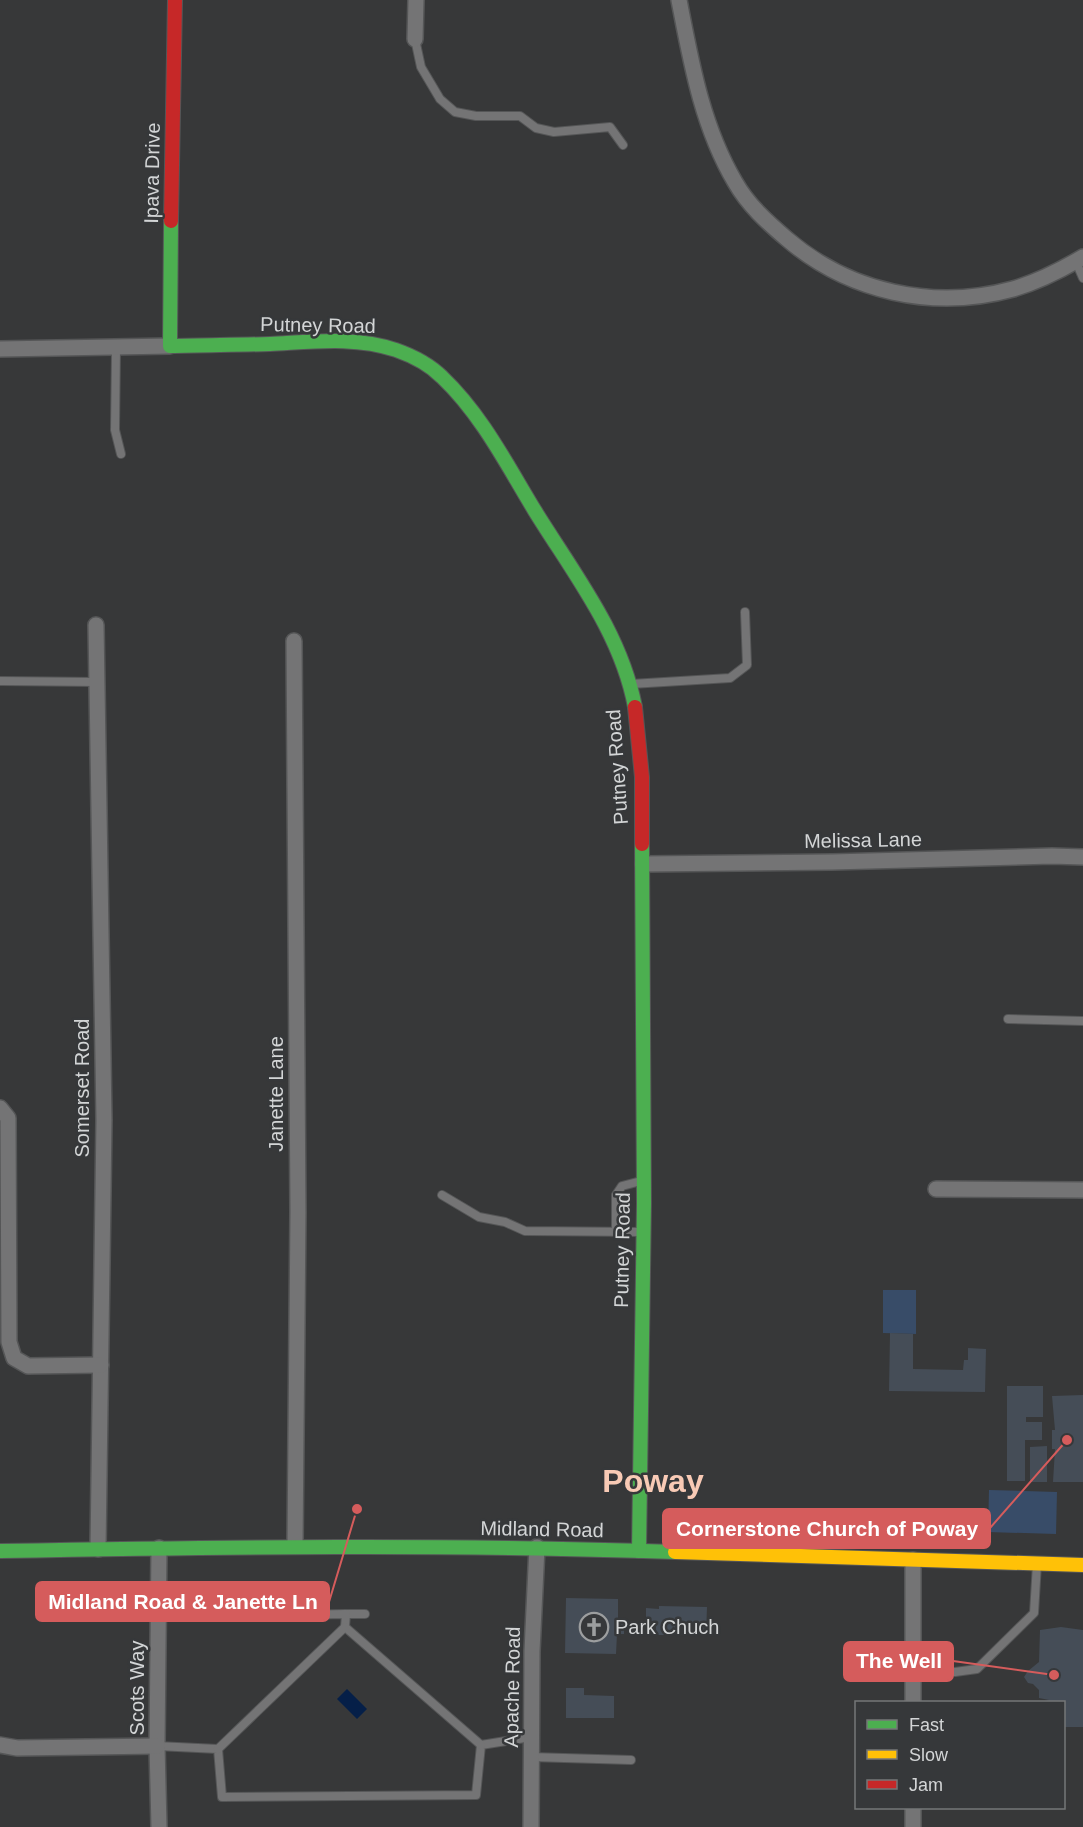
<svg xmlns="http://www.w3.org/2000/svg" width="1083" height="1827" font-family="Helvetica,sans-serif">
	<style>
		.green { fill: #384c68 }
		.water { fill: #051f48 }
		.building { fill: #454d57 }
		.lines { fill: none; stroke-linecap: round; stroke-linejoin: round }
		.lane-casing { stroke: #555657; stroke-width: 10 }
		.street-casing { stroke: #555657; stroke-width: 18 }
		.fast-casing { stroke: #555657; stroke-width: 16 }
		.slow-casing { stroke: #555657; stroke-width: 16 }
		.jam-casing { stroke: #555657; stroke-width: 16 }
		.lane { stroke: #747475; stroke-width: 8 }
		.street { stroke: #747475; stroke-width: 15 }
		.fast { stroke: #4caf50; stroke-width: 14 }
		.slow { stroke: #ffc107; stroke-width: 14 }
		.jam { stroke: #c62828; stroke-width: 14 }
		.labels { text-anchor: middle; stroke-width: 5; stroke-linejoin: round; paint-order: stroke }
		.street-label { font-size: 20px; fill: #d3d5d6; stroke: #36383a }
		.poi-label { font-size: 20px; fill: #d3d5d6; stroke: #36383a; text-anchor: start }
		.town-label { font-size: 32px; font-weight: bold; fill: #f8cab5; stroke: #36383a }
		.leader { fill: none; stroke: #d55c5c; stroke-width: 2 }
		.callout-dot { fill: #d55c5c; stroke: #36383a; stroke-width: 2 }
		.callout { fill: #d55c5c; stroke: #d55c5c; stroke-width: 2 }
		.callout-label { font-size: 21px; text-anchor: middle; font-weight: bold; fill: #fff }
	</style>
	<rect width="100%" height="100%" fill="#373839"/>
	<g class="green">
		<polygon points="883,1290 916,1290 916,1334 883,1333"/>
		<polygon points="989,1490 1057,1492 1056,1534 988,1532"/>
	</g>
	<polygon class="water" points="347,1689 367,1709 357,1719 337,1699"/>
	<g class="building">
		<polygon points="890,1333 913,1334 913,1369 963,1370 964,1360 968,1360 968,1348 986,1349 985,1392 889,1391"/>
		<polygon points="1007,1386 1043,1386 1043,1417 1026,1417 1026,1422 1042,1422 1042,1440 1025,1440 1025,1481 1007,1481"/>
		<polygon points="1083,1395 1083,1482 1053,1482 1055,1449 1052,1449 1052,1430 1055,1430 1052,1396"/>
		<polygon points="1047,1446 1047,1482 1030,1482 1030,1447"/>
		<polygon points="566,1598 618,1599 618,1620 624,1620 624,1634 617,1634 616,1654 565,1653"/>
		<polygon points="659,1606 707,1607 706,1635 656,1635 656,1622 646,1622 646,1608 659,1609"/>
		<polygon points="1061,1627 1083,1630 1083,1727 1064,1727 1064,1702 1041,1702 1049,1700 1039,1698 1039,1690 1033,1684 1028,1683 1024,1677 1028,1671 1039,1662 1040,1630"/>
		<polygon points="566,1688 584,1688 584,1695 614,1696 614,1718 566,1718"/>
	</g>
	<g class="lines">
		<g class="lane-casing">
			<g id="lane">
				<polyline points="415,39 421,67 440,99 455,112 476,116 520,116 536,128 554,132 610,127 623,145"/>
				<polyline points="1076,262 1083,278"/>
				<polyline points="116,348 115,430 121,454"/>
				<polyline points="0,681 97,682"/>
				<polyline points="631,684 730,678 747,665 745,612"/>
				<polyline points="1008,1019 1083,1021"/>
				<polyline points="442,1195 479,1217 505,1222 525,1231 642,1232"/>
				<polyline points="616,1231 616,1195 622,1186 641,1181"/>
				<polyline points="346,1614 365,1614"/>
				<polyline points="294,1615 346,1614 345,1627"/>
				<polyline points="955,1672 977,1669 1034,1613 1037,1564"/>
				<polyline points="157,1746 218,1749 222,1797 476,1795 481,1745 531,1737"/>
				<polyline points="218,1749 345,1627 481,1745"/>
				<polyline points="531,1757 631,1760"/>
			</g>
		</g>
		<g class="street-casing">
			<g id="street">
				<path d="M679 0C691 62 702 126 735 182 748 205 767 222 787 239 849 292 933 311 1013 289 1037 282 1061 270 1083 257"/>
				<polyline points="415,39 416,0"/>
				<polyline points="0,349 170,346"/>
				<polyline points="96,625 104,1120 98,1549"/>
				<polyline points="294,641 298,1212 295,1546"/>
				<polyline points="643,864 832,862 1052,856 1083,857"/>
				<polyline points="0,1108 8,1118 9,1342 14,1358 28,1366 101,1365"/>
				<polyline points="936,1189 1083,1190"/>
				<polyline points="159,1548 157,1746 159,1827"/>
				<polyline points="913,1560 913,1702"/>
				<polyline points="0,1745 17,1748 157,1746"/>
				<polyline points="531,1827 532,1651 537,1547"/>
				<polyline points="913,1827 913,1808"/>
			</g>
		</g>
		<g class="fast-casing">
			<g id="fast">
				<path d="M171 221 170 346C203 345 236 345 270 344 311 342 355 336 396 350 413 356 429 364 442 377 482 415 507 465 535 511 574 574 621 633 635 707"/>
				<path d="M0 1551C225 1547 450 1544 675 1552"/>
				<polyline points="639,1551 644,1203 642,844"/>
			</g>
		</g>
		<g class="slow-casing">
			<polyline id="slow" points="675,1552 1083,1565"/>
		</g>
		<g class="jam-casing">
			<g id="jam">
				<polyline points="171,221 175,0"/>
				<polyline points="635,707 642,777 642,844"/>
			</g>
		</g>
		<use href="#lane" class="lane"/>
		<use href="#street" class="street"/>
		<use href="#fast" class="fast"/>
		<use href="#slow" class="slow"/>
		<use href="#jam" class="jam"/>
	</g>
	<defs>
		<g id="church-ring" transform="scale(1.5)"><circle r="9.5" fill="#36383a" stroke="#9c9e9f" stroke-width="1.5"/><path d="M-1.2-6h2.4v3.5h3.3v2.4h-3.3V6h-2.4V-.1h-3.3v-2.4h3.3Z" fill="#9c9e9f"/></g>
	</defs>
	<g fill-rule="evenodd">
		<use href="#church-ring" x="594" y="1627"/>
	</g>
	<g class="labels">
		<g class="street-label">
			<text transform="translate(152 173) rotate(-89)" y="7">Ipava Drive</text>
			<text transform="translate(318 325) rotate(1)" y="7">Putney Road</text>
			<text transform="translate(617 767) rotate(-94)" y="7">Putney Road</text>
			<text transform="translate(863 840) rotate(-1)" y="7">Melissa Lane</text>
			<text transform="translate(82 1088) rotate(-90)" y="7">Somerset Road</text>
			<text transform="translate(276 1094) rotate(-90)" y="7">Janette Lane</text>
			<text transform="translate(622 1250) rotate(-89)" y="7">Putney Road</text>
			<text transform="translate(542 1529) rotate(1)" y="7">Midland Road</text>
			<text transform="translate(512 1687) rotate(-89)" y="7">Apache Road</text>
			<text transform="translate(137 1688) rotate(-90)" y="7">Scots Way</text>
		</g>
		<g class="poi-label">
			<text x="615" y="1634">Park Chuch</text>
		</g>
		<g class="town-label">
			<text x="653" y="1492">Poway</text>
		</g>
	</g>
	<path class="leader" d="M1067 1440L990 1528M357 1509L329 1602M1054 1675L953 1661"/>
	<g class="callout-dot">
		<circle cx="1067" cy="1440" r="6"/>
		<circle cx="357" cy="1509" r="6"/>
		<circle cx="1054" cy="1675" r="6"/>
	</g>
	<g class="callout">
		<rect x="663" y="1509" width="327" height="39" rx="6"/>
		<rect x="36" y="1582" width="293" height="39" rx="6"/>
		<rect x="844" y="1642" width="109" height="39" rx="6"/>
	</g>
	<g class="callout-label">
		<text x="827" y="1536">Cornerstone Church of Poway</text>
		<text x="183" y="1609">Midland Road &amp; Janette Ln</text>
		<text x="899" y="1668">The Well</text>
	</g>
	<rect x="855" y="1701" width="210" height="108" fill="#36383a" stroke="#757778" stroke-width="1.5"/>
	<rect x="867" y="1720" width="30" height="9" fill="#4caf50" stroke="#757778" stroke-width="1.5"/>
	<text x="909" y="1731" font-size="18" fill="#d3d5d6">Fast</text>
	<rect x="867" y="1750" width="30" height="9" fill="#ffc107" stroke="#757778" stroke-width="1.5"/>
	<text x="909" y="1761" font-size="18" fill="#d3d5d6">Slow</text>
	<rect x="867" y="1780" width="30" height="9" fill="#c62828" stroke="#757778" stroke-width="1.5"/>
	<text x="909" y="1791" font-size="18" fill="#d3d5d6">Jam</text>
</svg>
